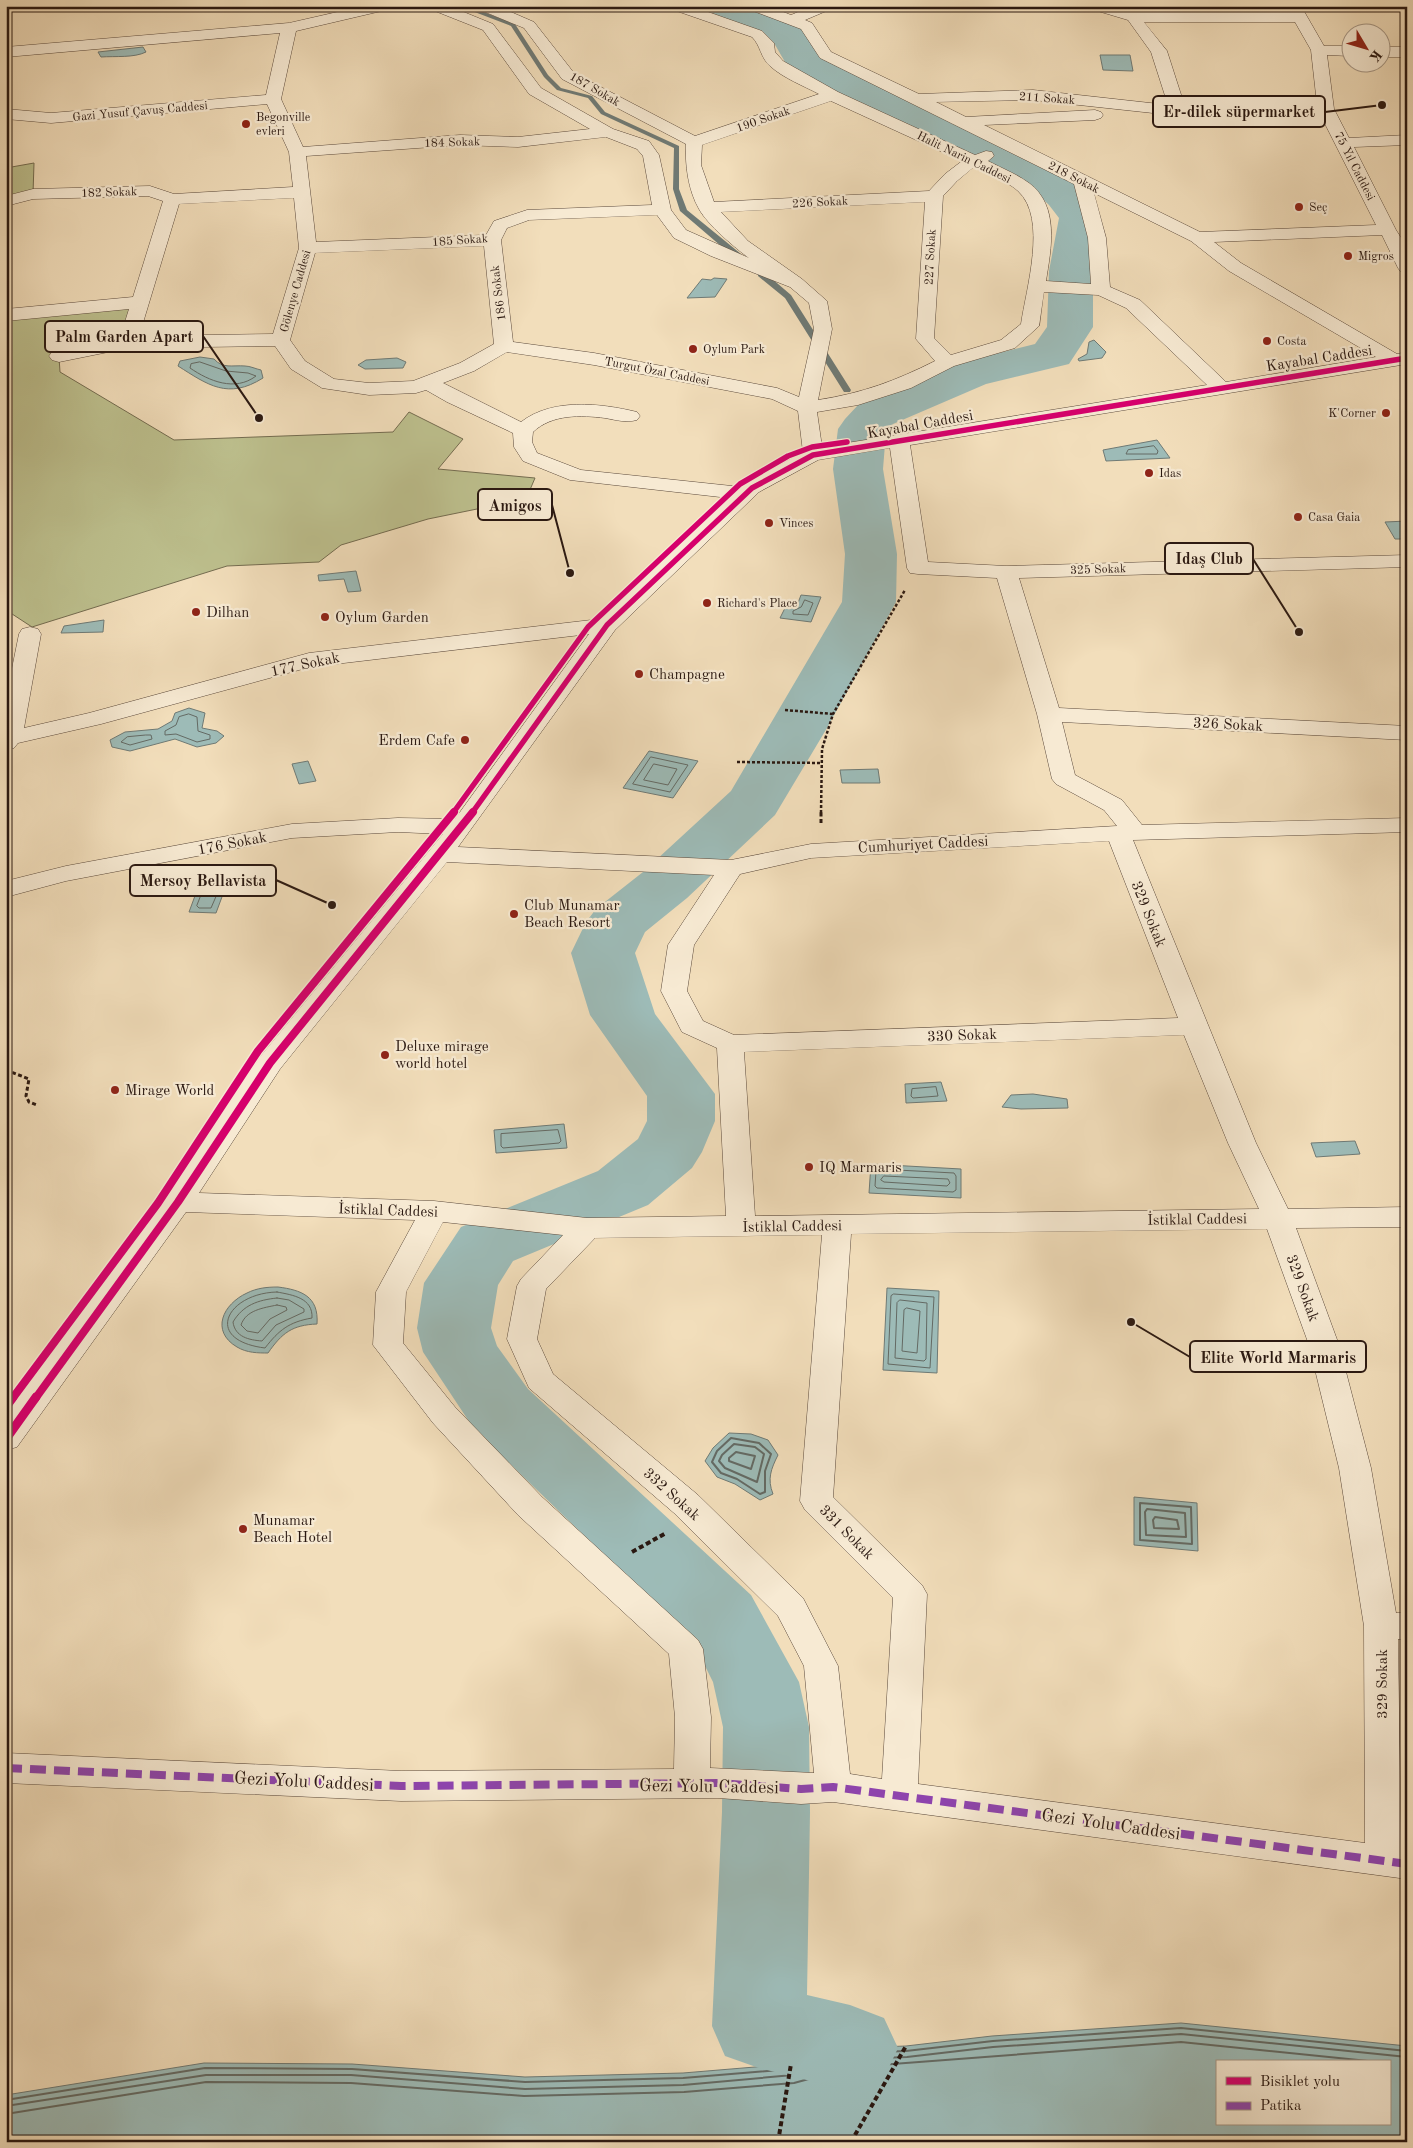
<svg xmlns="http://www.w3.org/2000/svg" width="1413" height="2148" font-family="'Old Standard TT',serif">
	<style>
		.green { fill: #bdc08e; stroke: #746c50 }
		.water { fill: #9dbbb7; stroke: #6f7a75; fill-rule: evenodd }
		.lines { fill: none; stroke-linecap: round; stroke-linejoin: round }
		.shore-far1 { stroke: #646a64; stroke-width: 1 }
		.shore { stroke: #646a64; stroke-width: 2 }
		.stream { fill: #6f7a75; fill-rule: evenodd }
		.river { fill: #9dbbb7; fill-rule: evenodd }
		.minor-casing { stroke: #5c4a3c; stroke-width: 1 }
		.path-far2 { stroke: #2a1811; stroke-width: 2.5; stroke-dasharray: 3 2; stroke-linecap: butt }
		.path-far1 { stroke: #2a1811; stroke-width: 3; stroke-dasharray: 4 2.5; stroke-linecap: butt }
		.path { stroke: #2a1811; stroke-width: 4; stroke-dasharray: 5 3; stroke-linecap: butt }
		.minor { fill: #f7ead3; fill-rule: evenodd }
		.quiet { stroke: #8e44ad; stroke-width: 8; stroke-dasharray: 16 8; stroke-linecap: butt }
		.cycleway-far2-casing { stroke: #f7ead3; stroke-width: 8 }
		.cycleway-far1-casing { stroke: #f7ead3; stroke-width: 11 }
		.cycleway-casing { stroke: #f7ead3; stroke-width: 12 }
		.cycleway-far2 { stroke: #d6006c; stroke-width: 5.5 }
		.cycleway-far1 { stroke: #d6006c; stroke-width: 8 }
		.cycleway { stroke: #d6006c; stroke-width: 9 }
		.poi-dot { fill: #8f2418; stroke: #f7ead3; stroke-width: 2 }
		.labels { text-anchor: middle; stroke-width: 4.5; stroke-linejoin: round; paint-order: stroke }
		.far-street-label { font-size: 12px; fill: #2a1811; stroke: #f7ead3 }
		.far-poi-label { font-size: 12px; fill: #2a1811; stroke: #f7ead3; text-anchor: start }
		.street-label { font-size: 15px; fill: #2a1811; stroke: #f7ead3 }
		.poi-label { font-size: 15px; fill: #2a1811; stroke: #f7ead3; text-anchor: start }
		.near-street-label { font-size: 18px; fill: #2a1811; stroke: #f7ead3 }
		.leader { fill: none; stroke: #2a1811; stroke-width: 2 }
		.callout-dot { fill: #2a1811; stroke: #f7ead3; stroke-width: 2 }
		.callout { fill: #f7ead3; stroke: #2a1811; stroke-width: 2 }
		.callout-label { font-size: 16px; text-anchor: middle; font-weight: bold; fill: #2a1811 }
	</style>
	<rect width="100%" height="100%" fill="#f2debb"/>
	<filter id="stains"><feTurbulence type="fractalNoise" baseFrequency=".004" numOctaves="4"/><feColorMatrix values="0 0 0 0 .2 0 0 0 0 .09 0 0 0 0 .02 0 0 0 .5 -.17"/></filter>
	<radialGradient id="worn" r=".72"><stop offset=".6" stop-color="#630" stop-opacity="0"/><stop offset="1" stop-color="#630" stop-opacity=".3"/></radialGradient>
	<g class="green">
		<polygon points="34,163 33,194 6,201 6,168"/>
		<polygon points="140,302 128,342 59,357 60,372 174,440 393,432 409,412 463,439 438,469 535,478 526,499 428,519 341,545 319,562 227,566 32,627 6,610 6,315"/>
	</g>
	<g class="water">
		<path d="M143 47 146 52C134 58 115 56 101 57L98 52Z"/>
		<polygon points="1100,55 1130,55 1133,71 1103,70"/>
		<polygon points="714,278 727,279 715,297 687,298 702,279 711,280"/>
		<polygon points="1094,340 1106,352 1102,358 1079,361 1078,359 1087,354 1089,342"/>
		<path d="M200 357 214 359C223 369 232 365 245 366 250 366 256 369 261 370L263 378C228 400 208 385 178 366L180 361Z"/>
		<polygon points="397,358 406,362 403,368 365,369 358,365 366,360"/>
		<polygon points="1157,440 1170,458 1106,461 1103,450"/>
		<polygon points="1407,521 1407,539 1395,539 1385,522"/>
		<polygon points="356,571 361,591 348,592 344,579 319,581 318,575"/>
		<polygon points="801,595 821,597 811,622 780,618 785,608 798,603"/>
		<polygon points="104,620 103,632 61,633 64,626"/>
		<polygon points="189,708 205,713 202,728 217,731 224,736 216,743 197,747 175,739 130,751 112,747 110,740 125,732 158,729 172,721 175,713"/>
		<polygon points="649,751 698,761 673,798 623,788"/>
		<polygon points="308,761 316,781 299,784 292,764"/>
		<polygon points="878,769 880,783 842,783 840,770"/>
		<polygon points="202,877 229,878 216,913 189,912"/>
		<polygon points="941,1082 947,1101 906,1103 905,1084"/>
		<polygon points="1033,1094 1067,1099 1068,1108 1021,1109 1002,1107 1011,1095"/>
		<polygon points="564,1124 567,1148 496,1153 494,1130"/>
		<polygon points="1355,1141 1360,1154 1316,1157 1311,1143"/>
		<polygon points="871,1164 961,1169 961,1198 869,1193"/>
		<path d="M278 1287C301 1290 319 1296 317 1324 292 1325 282 1333 268 1353 258 1353 247 1353 237 1347 210 1331 223 1304 247 1293 257 1288 267 1287 278 1287Z"/>
		<polygon points="887,1288 939,1291 937,1373 883,1370"/>
		<path d="M729 1433 751 1434 768 1440 778 1455C771 1469 767 1479 773 1494L760 1500 735 1484 717 1477 705 1461 713 1448Z"/>
		<polygon points="1134,1497 1197,1503 1198,1551 1134,1545"/>
		<path d="M1181 2023 1407 2046V2142H6V2095L204 2063 352 2064 525 2077 683 2073 791 2064 850 2048 906 2046 992 2036ZM1217 2062H1389V2124H1217Z"/>
	</g>
	<g class="lines">
		<g class="shore-far1">
			<path d="M200 362 226 371 248 373 256 376C235 392 209 381 190 368L191 364Z"/>
			<polygon points="1154,446 1158,451 1157,454 1126,454 1128,450"/>
			<polygon points="805,600 813,603 808,615 793,614 793,611 801,607"/>
			<polygon points="189,714 197,717 198,731 210,735 210,739 197,742 176,734 165,735 165,731 176,725 179,717"/>
			<polygon points="146,735 151,735 152,739 130,745 121,742 127,737"/>
			<polygon points="651,757 688,765 670,792 633,784"/>
			<polygon points="654,764 677,769 668,785 644,780"/>
			<polygon points="206,883 219,883 221,885 211,908 199,908 197,906"/>
			<polygon points="936,1087 938,1096 913,1098 911,1096 912,1089"/>
			<polygon points="558,1130 561,1141 559,1143 503,1148 501,1146 501,1134"/>
			<polygon points="878,1169 954,1173 956,1176 956,1190 953,1192 877,1188 875,1186 876,1171"/>
			<polygon points="884,1176 948,1179 950,1183 947,1186 884,1182 881,1180"/>
			<path d="M277 1292C293 1295 313 1298 312 1318 289 1322 279 1330 265 1348 202 1340 227 1293 277 1292Z"/>
			<polygon points="894,1294 934,1297 930,1368 888,1364 891,1296"/>
			<path d="M277 1298 289 1300 304 1309V1312L276 1325 262 1341C249 1340 235 1337 233 1322 243 1305 258 1300 277 1298Z"/>
			<polygon points="900,1300 927,1303 926,1359 924,1361 895,1358 897,1303"/>
			<path d="M277 1305 286 1307 287 1310 270 1319 258 1333 247 1331 241 1325C246 1310 263 1308 277 1305Z"/>
			<polygon points="907,1308 920,1311 917,1353 902,1351 904,1310"/>
		</g>
		<g class="shore">
			<polygon points="731,1438 759,1443 771,1454 765,1471 765,1492 760,1494 737,1479 721,1473 712,1462 717,1451"/>
			<polygon points="734,1444 755,1447 764,1454 757,1482 725,1468 719,1461 722,1455"/>
			<polygon points="736,1452 755,1456 751,1469 729,1461 729,1458"/>
			<polygon points="1140,1503 1191,1507 1192,1544 1140,1540"/>
			<polygon points="1147,1509 1185,1513 1186,1537 1146,1535 1145,1512"/>
			<polygon points="1155,1517 1177,1520 1179,1529 1154,1528 1153,1520"/>
			<polyline points="6,2100 205,2068 352,2069 525,2082 683,2078 792,2069 851,2053 906,2051 993,2041 1181,2028 1407,2051"/>
			<polyline points="6,2106 206,2075 351,2075 525,2089 683,2085 793,2075 852,2059 907,2057 993,2047 1181,2034 1407,2057"/>
			<polyline points="6,2114 206,2082 351,2083 524,2096 684,2092 794,2083 853,2067 1181,2042 1378,2062"/>
		</g>
		<g class="stream">
			<polygon points="459,6 468,6 515,24 548,75 561,88 592,96 605,112 679,146 679,189 687,210 741,254 741,258 735,258 680,211 673,189 674,148 601,114 588,98 557,90 544,77 511,26"/>
			<polygon points="758,272 764,272 791,295 851,390 850,392 844,392 785,298 758,276"/>
			<polygon points="857,409 863,409 872,423 871,425 865,425 856,411"/>
		</g>
		<polygon class="river" points="698,6 753,6 785,17 803,29 814,48 828,59 1062,171 1079,187 1101,218 1093,271 1093,327 1069,364 986,384 893,424 886,432 883,469 897,554 896,602 827,728 775,815 687,898 645,932 635,953 655,1014 715,1094 715,1121 702,1152 692,1168 648,1205 513,1261 498,1285 491,1328 497,1346 528,1389 751,1595 799,1682 809,1727 810,1812 807,1995 850,2005 884,2018 898,2048 884,2078 850,2091 759,2068 725,2056 712,2026 722,1812 723,1727 713,1682 692,1640 474,1429 423,1352 417,1328 424,1283 461,1227 598,1171 638,1139 647,1121 647,1096 590,1015 571,953 586,922 596,909 643,872 731,791 842,602 845,554 833,469 838,429 845,419 859,404 953,364 1035,344 1047,327 1049,271 1059,218 1049,205 1032,189 800,75 785,62 774,43 759,33 703,14"/>
		<g class="minor-casing">
			<g id="minor">
				<path d="M364 6H392L390 9 296 31 281 99 303 147 460 135 518 137 590 129 529 94 483 30 430 9 428 6H449L493 24 541 88 613 129 649 141 659 155 671 210 686 230 749 258C735 248 707 224 699 209 688 190 685 165 686 144L562 79 524 28 478 9 476 6H497L534 22 574 73 695 136 819 94C804 86 783 78 770 66 760 57 761 46 752 37L671 9 669 6H691L762 31 774 43 775 52 783 61 838 92 975 155 986 151 992 152 994 156 988 161C1001 168 1017 174 1029 183 1060 206 1051 249 1046 281L1091 284 1088 238 1074 184 820 58 801 29 748 9 746 6H768L791 15 812 6H833L831 9 805 20 812 23 831 52 919 94 1033 90 1168 105 1151 52 1128 20 1091 9 1089 6H1113L1134 12H1289L1286 6H1301L1324 46H1350V56L1327 55 1334 109 1349 138 1407 135V145L1354 147 1396 230 1407 247V273L1401 272 1398 268 1382 235 1214 242 1241 263 1397 354 1407 352V364L910 445 928 562 1006 566 1407 555V567L1019 578 1059 708 1407 726V740L1062 722 1075 775 1122 800 1142 825 1407 818V832L1133 840 1256 1143 1288 1209 1407 1207V1227L1296 1228 1339 1345 1371 1468 1396 1613H1407V1639H1398L1401 1848H1407V1879L833 1802 801 1804 718 1798 401 1801 6 1783V1753L401 1771 674 1769 675 1717 669 1654 518 1515 433 1423 373 1345 376 1292 415 1220 186 1212 17 1447 6 1450V1415L168 1195 260 1057 443 834 398 832 292 838 66 881 6 897V881L66 866 292 824 398 818 455 819 589 634 310 667 101 724 18 743 14 748 6 750V698L19 634 22 629 30 627 38 629 41 634 24 728 89 713 309 653 600 619 729 498 570 480 523 461 514 447 513 433 447 402 426 390 416 393 369 395 322 388 291 369 275 346 128 348 59 362 52 360 49 356 52 352 120 338 129 309 6 321V309L133 297 163 201 148 196 33 199 6 206V196L33 189 150 186 174 194 293 187 289 152 267 104 51 123 6 119V109L51 113 266 95 280 33 6 57V47L289 23ZM1144 22H1295L1311 50 1317 104 1185 107 1167 51ZM1033 100 1153 113 1160 117 1320 114 1376 225 1200 232 984 125 1095 120 1101 118 1103 115 1101 112 1095 110 966 117 936 102ZM831 101 962 161 945 174 929 191 714 202 701 165 702 145ZM606 137 637 149 643 156 652 205 527 210 494 221 486 235 316 242 306 156 460 145 518 147ZM974 167C987 174 1009 182 1018 191 1048 218 1026 289 1021 324L1001 340 951 355 934 338 943 196 957 181ZM1094 193 1191 241 1229 271 1376 357 1226 382 1140 300 1110 287 1106 238ZM294 198 299 248 273 334 139 336 179 204ZM925 202 916 339 935 361C895 381 863 393 818 400L832 329 827 301 802 279 748 241 721 212ZM657 215 674 238 711 256 790 287 809 303 814 329 799 397 777 388 594 353 513 342 501 240 507 228 529 220ZM484 246 494 344 460 363 413 381 369 383 334 379 305 361 290 340 315 253ZM1044 292 1098 295 1126 308 1207 385 822 447 817 412 858 405 911 388 954 366 1015 348 1039 326ZM507 352 594 365 772 399 798 411 803 452 745 484 740 488 732 486 581 470 537 453 532 442 533 432C552 414 581 415 605 418 616 420 626 423 637 420L640 416 637 412C600 403 552 398 521 422L443 383 474 371ZM890 448 907 568 910 573 918 574 997 578 1037 714 1052 779 1056 784 1104 810 1117 826 811 844 731 860 458 847 615 630 759 492 818 460ZM1109 841 1178 1018 734 1035 703 1021 687 991 694 945 740 874 811 858ZM447 862 714 875 668 945 661 991 682 1032 717 1048 726 1216 587 1218 434 1201 199 1193 280 1069ZM1184 1035 1228 1143 1259 1209 755 1216 744 1052ZM443 1222 563 1235 521 1279 517 1286 507 1339 529 1388 674 1513 778 1616 804 1666 814 1773 710 1768 711 1717 703 1649 698 1640 542 1497 455 1407 403 1343 406 1292ZM1267 1229 1309 1345 1339 1468 1364 1626 1365 1843 918 1784 927 1594 922 1585 833 1497 851 1234ZM822 1235 800 1501 805 1510 893 1598 882 1779 850 1774 838 1666 803 1598 698 1495 553 1374 537 1339 546 1289 595 1238Z"/>
				<rect x="1380" y="47" width="27" height="10"/>
			</g>
		</g>
		<g class="path-far2">
			<polyline points="785,710 833,714"/>
			<polyline points="737,762 822,763"/>
			<polyline points="821,813 822,749 833,714 905,590"/>
		</g>
		<g class="path-far1">
			<polyline points="821,823 821,812"/>
			<polyline points="6,1070 29,1079 26,1096 29,1102 37,1105"/>
		</g>
		<g class="path">
			<polyline points="632,1552 666,1533"/>
			<polyline points="778,2142 791,2064"/>
			<polyline points="851,2142 906,2046"/>
		</g>
		<use href="#minor" class="minor"/>
		<polyline class="quiet" points="6,1768 401,1786 718,1783 801,1789 833,1787 1407,1864"/>
		<g class="cycleway-far2-casing">
			<g id="cycleway-far2">
				<polyline points="453,813 588,627 740,484 788,456 812,447 847,442"/>
				<polyline points="472,813 607,625 752,488 813,455 1407,358"/>
			</g>
		</g>
		<g class="cycleway-far1-casing">
			<g id="cycleway-far1">
				<polyline points="12,1399 158,1203 258,1051 454,812"/>
				<polyline points="35,1399 178,1202 270,1063 473,812"/>
			</g>
		</g>
		<g class="cycleway-casing">
			<g id="cycleway">
				<polyline points="6,1407 13,1397"/>
				<polyline points="6,1439 36,1397"/>
			</g>
		</g>
		<use href="#cycleway-far2" class="cycleway-far2"/>
		<use href="#cycleway-far1" class="cycleway-far1"/>
		<use href="#cycleway" class="cycleway"/>
	</g>
	<g class="poi-dot">
		<circle cx="246" cy="124" r="5"/>
		<circle cx="1299" cy="207" r="5"/>
		<circle cx="1348" cy="256" r="5"/>
		<circle cx="1267" cy="341" r="5"/>
		<circle cx="693" cy="349" r="5"/>
		<circle cx="1386" cy="413" r="5"/>
		<circle cx="1149" cy="473" r="5"/>
		<circle cx="1298" cy="517" r="5"/>
		<circle cx="769" cy="523" r="5"/>
		<circle cx="707" cy="603" r="5"/>
		<circle cx="196" cy="612" r="5"/>
		<circle cx="325" cy="617" r="5"/>
		<circle cx="639" cy="674" r="5"/>
		<circle cx="465" cy="740" r="5"/>
		<circle cx="514" cy="914" r="5"/>
		<circle cx="385" cy="1055" r="5"/>
		<circle cx="115" cy="1090" r="5"/>
		<circle cx="809" cy="1167" r="5"/>
		<circle cx="243" cy="1529" r="5"/>
	</g>
	<g class="labels">
		<g class="far-street-label">
			<text transform="translate(595 89) rotate(30)" y="4">187 Sokak</text>
			<text transform="translate(1047 98) rotate(4)" y="4">211 Sokak</text>
			<text transform="translate(140 111) rotate(-5)" y="4">Gazi Yusuf Çavuş Caddesi</text>
			<text transform="translate(763 119) rotate(-19)" y="4">190 Sokak</text>
			<text transform="translate(452 142) rotate(-2)" y="4">184 Sokak</text>
			<text transform="translate(964 157) rotate(26)" y="4">Halit Narin Caddesi</text>
			<text transform="translate(1355 166) rotate(63)" y="4">75 Yıl Caddesi</text>
			<text transform="translate(1074 177) rotate(27)" y="4">218 Sokak</text>
			<text transform="translate(109 192) rotate(-2)" y="4">182 Sokak</text>
			<text transform="translate(820 202) rotate(-3)" y="4">226 Sokak</text>
			<text transform="translate(460 240) rotate(-4)" y="4">185 Sokak</text>
			<text transform="translate(930 257) rotate(-87)" y="4">227 Sokak</text>
			<text transform="translate(295 291) rotate(-74)" y="4">Gölenye Caddesi</text>
			<text transform="translate(498 293) rotate(-97)" y="4">186 Sokak</text>
			<text transform="translate(657 371) rotate(11)" y="4">Turgut Özal Caddesi</text>
			<text transform="translate(1098 569) rotate(-2)" y="4">325 Sokak</text>
		</g>
		<g class="far-poi-label">
			<text x="256" y="121">Begonville<tspan x="256" dy="14">evleri</tspan></text>
			<text x="1309" y="211">Seç</text>
			<text x="1358" y="260">Migros</text>
			<text x="1277" y="345">Costa</text>
			<text x="703" y="353">Oylum Park</text>
			<text x="1376" y="417" text-anchor="end">K'Corner</text>
			<text x="1159" y="477">Idas</text>
			<text x="1308" y="521">Casa Gaia</text>
			<text x="779" y="527">Vinces</text>
			<text x="717" y="607">Richard's Place</text>
		</g>
		<g class="street-label">
			<text transform="translate(1319 358) rotate(-9)" y="5">Kayabal Caddesi</text>
			<text transform="translate(920 424) rotate(-10)" y="5">Kayabal Caddesi</text>
			<text transform="translate(305 664) rotate(-12)" y="5">177 Sokak</text>
			<text transform="translate(1228 724) rotate(3)" y="5">326 Sokak</text>
			<text transform="translate(232 843) rotate(-11)" y="5">176 Sokak</text>
			<text transform="translate(923 844) rotate(-3)" y="5">Cumhuriyet Caddesi</text>
			<text transform="translate(1149 914) rotate(68)" y="5">329 Sokak</text>
			<text transform="translate(962 1035) rotate(-2)" y="5">330 Sokak</text>
			<text transform="translate(388 1210) rotate(2)" y="5">İstiklal Caddesi</text>
			<text transform="translate(1197 1219) rotate(-1)" y="5">İstiklal Caddesi</text>
			<text transform="translate(792 1226) rotate(-1)" y="5">İstiklal Caddesi</text>
			<text transform="translate(1303 1288) rotate(70)" y="5">329 Sokak</text>
			<text transform="translate(672 1494) rotate(42)" y="5">332 Sokak</text>
			<text transform="translate(847 1532) rotate(45)" y="5">331 Sokak</text>
			<text transform="translate(1382 1684) rotate(-90)" y="5">329 Sokak</text>
		</g>
		<g class="poi-label">
			<text x="206" y="617">Dilhan</text>
			<text x="335" y="622">Oylum Garden</text>
			<text x="649" y="679">Champagne</text>
			<text x="455" y="745" text-anchor="end">Erdem Cafe</text>
			<text x="524" y="910">Club Munamar<tspan x="524" dy="17">Beach Resort</tspan></text>
			<text x="395" y="1051">Deluxe mirage<tspan x="395" dy="17">world hotel</tspan></text>
			<text x="125" y="1095">Mirage World</text>
			<text x="819" y="1172">IQ Marmaris</text>
			<text x="253" y="1525">Munamar<tspan x="253" dy="17">Beach Hotel</tspan></text>
		</g>
		<g class="near-street-label">
			<text transform="translate(304 1781) rotate(3)" y="6">Gezi Yolu Caddesi</text>
			<text transform="translate(709 1786) rotate(1)" y="6">Gezi Yolu Caddesi</text>
			<text transform="translate(1111 1824) rotate(8)" y="6">Gezi Yolu Caddesi</text>
		</g>
	</g>
	<path class="leader" d="M1382 105L1325 112M259 418L203 336M570 573L552 505M1299 632L1253 559M332 905L276 880M1131 1322L1190 1357"/>
	<g class="callout-dot">
		<circle cx="1382" cy="105" r="5"/>
		<circle cx="259" cy="418" r="5"/>
		<circle cx="570" cy="573" r="5"/>
		<circle cx="1299" cy="632" r="5"/>
		<circle cx="332" cy="905" r="5"/>
		<circle cx="1131" cy="1322" r="5"/>
	</g>
	<g class="callout">
		<rect x="1153" y="96" width="172" height="31" rx="5"/>
		<rect x="45" y="321" width="158" height="31" rx="5"/>
		<rect x="478" y="489" width="74" height="31" rx="5"/>
		<rect x="1165" y="543" width="88" height="31" rx="5"/>
		<rect x="130" y="865" width="146" height="31" rx="5"/>
		<rect x="1190" y="1341" width="176" height="31" rx="5"/>
	</g>
	<g class="callout-label">
		<text x="1239" y="117">Er-dilek süpermarket</text>
		<text x="124" y="342">Palm Garden Apart</text>
		<text x="515" y="511">Amigos</text>
		<text x="1209" y="564">Idaş Club</text>
		<text x="203" y="886">Mersoy Bellavista</text>
		<text x="1278" y="1363">Elite World Marmaris</text>
	</g>
	<rect width="1413" height="2148" fill="none" stroke="#f2debb" stroke-width="25"/>
	<rect x="8" y="8" width="1398" height="2133" fill="none" stroke="#2a1811" stroke-width="2.5"/>
	<rect x="12" y="12" width="1388" height="2123" fill="none" stroke="#2a1811"/>
	<rect x="1216" y="2060" width="175" height="65" fill="#f7ead3" stroke="#a59685"/>
	<rect x="1226" y="2077" width="25" height="8" fill="#d6006c" stroke="#a59685"/>
	<text x="1260" y="2086" font-size="15" fill="#2a1811">Bisiklet yolu</text>
	<rect x="1226" y="2102" width="25" height="8" fill="#8e44ad" stroke="#a59685"/>
	<text x="1260" y="2110" font-size="15" fill="#2a1811">Patika</text>
	<g transform="translate(1366 48) rotate(128)"><circle r="24" fill="#f7ead3" stroke="#a59685"/>
	<path d="M0-4L9 19L0 12L-9 19Z" fill="#8f2418"/>
	<text y="-8" font-size="14" font-weight="bold" text-anchor="middle" fill="#2a1811">K</text>
	</g>
	<rect width="100%" height="100%" filter="url(#stains)"/>
	<rect width="100%" height="100%" fill="url(#worn)"/>
</svg>
